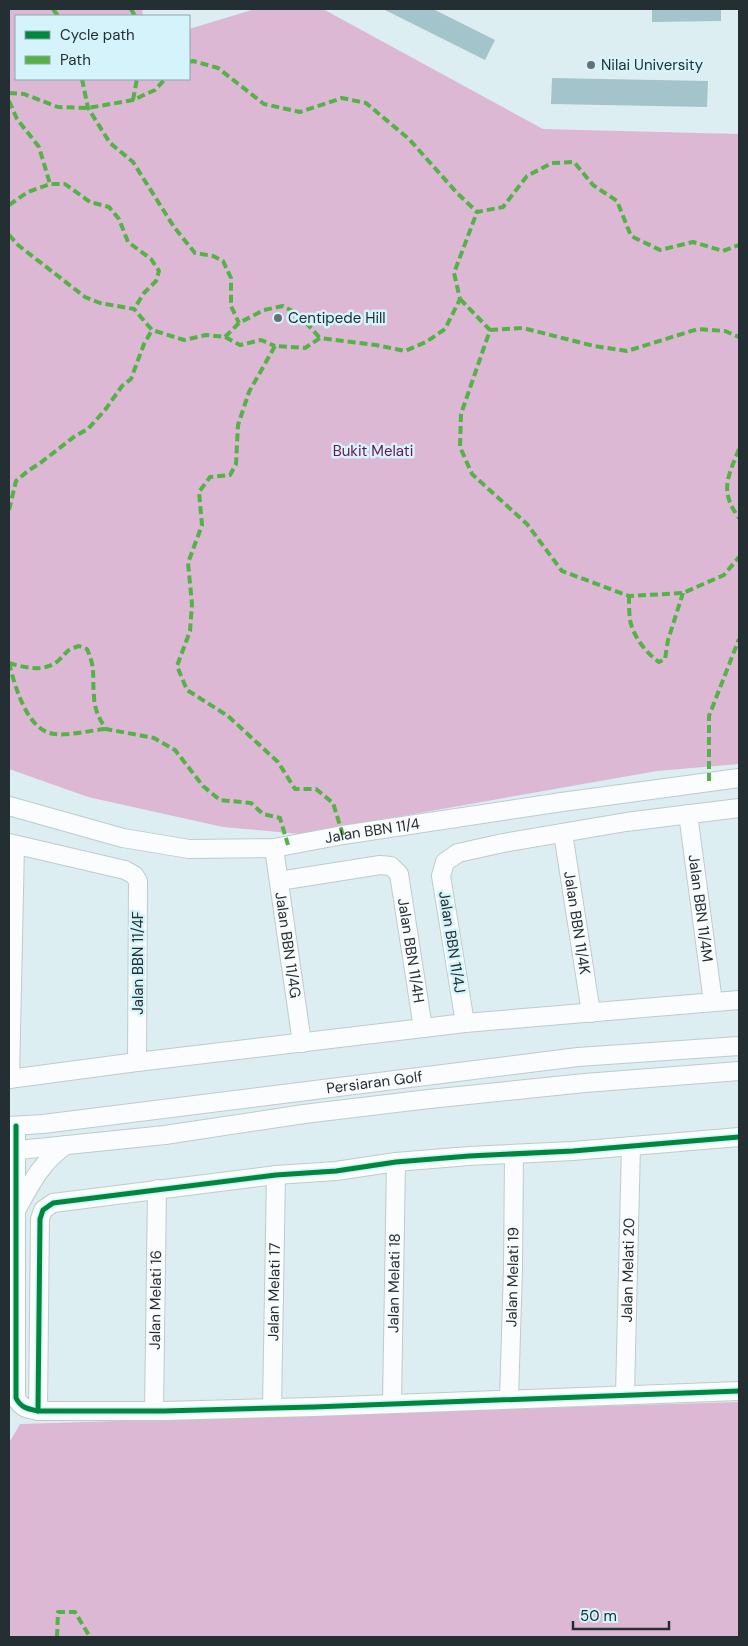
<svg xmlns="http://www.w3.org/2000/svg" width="748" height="1646" font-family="'DM Sans',sans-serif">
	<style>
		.forest { fill: #dcb8d4 }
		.building { fill: #a4c4cb }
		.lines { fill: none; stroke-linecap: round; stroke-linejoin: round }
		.minor-casing { stroke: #becbce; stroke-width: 20 }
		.minor { stroke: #fafcfd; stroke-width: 18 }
		.quiet { stroke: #55b246; stroke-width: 4; stroke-dasharray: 8 4; stroke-linecap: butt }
		.cycleway-casing { stroke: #d4f3fb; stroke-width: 8 }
		.cycleway { stroke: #00873e; stroke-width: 5 }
		.poi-dot { fill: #647275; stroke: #d4f3fb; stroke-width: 2 }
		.labels { text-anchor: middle; stroke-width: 5; stroke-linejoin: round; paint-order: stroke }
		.poi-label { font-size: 15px; fill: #232f32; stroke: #d4f3fb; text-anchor: start }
		.park-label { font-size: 15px; fill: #701153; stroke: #d4f3fb }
		.street-label { font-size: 15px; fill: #232f32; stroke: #d4f3fb }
	</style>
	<rect width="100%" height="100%" fill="#ddeef2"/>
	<g class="forest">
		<polygon points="9,9 142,9 143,16 16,16 16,79 189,79 189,29 255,9 323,9 543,129 739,134 739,764 657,771 300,834 223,827 88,797 9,769"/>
		<polygon points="739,1402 739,1637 9,1637 9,1443 20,1424"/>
	</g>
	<g class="building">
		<polygon points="383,9 433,9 495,40 485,60"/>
		<polygon points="652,9 721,9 721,21 652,22"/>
		<polygon points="552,78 708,81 707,107 551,104"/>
	</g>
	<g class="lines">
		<g class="minor-casing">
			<g id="minor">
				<path id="s1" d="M9 806 123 838 189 849 274 848 343 835 562 802 739 778"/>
				<path id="s2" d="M688 814 713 1002"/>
				<path id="s3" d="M563 833 591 1013"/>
				<polyline points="9,843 125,870 134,875 138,881 137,1062"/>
				<path id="s4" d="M274 848 302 1043"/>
				<path id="s5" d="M279 881 380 865 391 866 399 874 423 1028"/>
				<polyline points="465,1023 441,876 445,862 458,853 503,843 626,822 739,808"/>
				<polyline points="9,1079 137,1062 465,1023 739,1000"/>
				<polyline points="10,1079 15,845"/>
				<path id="s6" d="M9 1126 43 1124 578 1057 739 1046"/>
				<path d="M16 1126V1398C21 1408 28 1409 38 1411H164L314 1407 739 1391"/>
				<polyline points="9,1151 165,1135 304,1114 429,1099 585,1083 739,1071"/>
				<path d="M17 1209C30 1185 42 1161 66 1145"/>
				<path id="s7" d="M625 1394 631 1146"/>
				<path id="s8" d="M509 1399 513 1269 514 1154"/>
				<path id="s9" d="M392 1403 396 1162"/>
				<path id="s10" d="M272 1408 276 1175"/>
				<polyline points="38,1411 40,1219 43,1210 53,1203 276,1175 336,1171 396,1162 469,1156 573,1151 739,1137"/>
				<path id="s11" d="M154 1411 157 1189"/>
			</g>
		</g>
		<use href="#minor" class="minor"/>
		<g class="quiet">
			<polyline points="53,9 58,16"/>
			<polyline points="131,9 135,16"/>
			<polyline points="189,62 193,61 218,68 264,104 300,112 342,98 366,103 409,139 457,193 477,212 503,207 527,176 552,163 574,162 593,185 617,201 631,236 660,250 693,242 723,251 739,245"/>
			<polyline points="82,79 88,108 110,143 133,162 174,227 195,253 213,256 223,261 231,278 231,306 239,323"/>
			<polyline points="9,93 24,94 58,107 88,108 133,100 155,90 165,79"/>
			<polyline points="133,100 137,79"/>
			<polyline points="9,101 17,119 39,147 50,184"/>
			<polyline points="9,205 28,192 50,184 65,184 90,202 109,207 119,219 128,242 151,259 159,271 156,281 144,293 134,309"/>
			<polyline points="9,235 18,245 85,297 100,303 134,309 152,330 184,340 206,335 225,337 240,345 261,340 275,346"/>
			<polyline points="460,299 490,330 461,414 460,447 472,474 527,524 562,571 629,596 683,593 724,575 739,557"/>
			<polyline points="490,330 523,328 594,346 627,351 698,329 725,331 739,337"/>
			<polyline points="225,337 239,323 264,310 283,306 298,314 320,338"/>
			<path d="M739 449C728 477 719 491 739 518"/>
			<polyline points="9,510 16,481 29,470 39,464 75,436 88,429 105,410 122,386 131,379 144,344 152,330"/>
			<path d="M629 596C629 603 629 612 630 620 633 636 646 653 659 662L665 659 668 640 683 593"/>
			<path d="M9 663C25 668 47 673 60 659 69 650 66 650 79 646L87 649C96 669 92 676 94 696 94 708 99 719 106 729L154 738 175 750 203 786 220 800 251 803 263 814 280 818 288 845"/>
			<path d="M9 663C15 686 27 732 55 734 69 736 92 730 106 729"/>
			<polyline points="709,781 709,716 739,639"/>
			<polyline points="343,835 333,803 316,789 295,789 278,762 228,716 187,690 177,666 190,631 192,604 188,563 202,525 199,492 210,477 230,475 236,464 238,425 249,392 275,346 305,348 320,338 376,345 405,351 426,342 445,329 460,299 454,273 477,212"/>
			<polyline points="57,1637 58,1612 75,1612 90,1637"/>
		</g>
		<g class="cycleway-casing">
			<g id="cycleway">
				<path d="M16 1126V1398C21 1408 28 1409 38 1411H164L314 1407 739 1391"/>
				<polyline points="38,1411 40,1219 43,1210 53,1203 276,1175 336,1171 396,1162 469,1156 573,1151 739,1137"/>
			</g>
		</g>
		<use href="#cycleway" class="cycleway"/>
	</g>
	<g class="poi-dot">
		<circle cx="591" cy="65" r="5"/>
		<circle cx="278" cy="318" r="5"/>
	</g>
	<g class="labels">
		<g class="poi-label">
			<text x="601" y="70">Nilai University</text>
			<text x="288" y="323">Centipede Hill</text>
		</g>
		<g class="park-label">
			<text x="373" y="456">Bukit Melati</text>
		</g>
		<g class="street-label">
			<text dy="5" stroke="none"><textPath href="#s1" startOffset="370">Jalan BBN 11/4</textPath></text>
			<text dy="5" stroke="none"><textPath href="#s2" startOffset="95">Jalan BBN 11/4M</textPath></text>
			<text dy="5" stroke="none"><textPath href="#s3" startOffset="91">Jalan BBN 11/4K</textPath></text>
			<text transform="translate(452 942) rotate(81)" y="5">Jalan BBN 11/4J</text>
			<text dy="5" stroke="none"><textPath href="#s4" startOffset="98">Jalan BBN 11/4G</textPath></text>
			<text dy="5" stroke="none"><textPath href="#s5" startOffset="202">Jalan BBN 11/4H</textPath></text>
			<text transform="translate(138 963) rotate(-90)" y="5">Jalan BBN 11/4F</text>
			<text dy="5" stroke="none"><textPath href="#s6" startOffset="368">Persiaran Golf</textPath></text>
			<text dy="5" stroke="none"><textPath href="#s7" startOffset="124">Jalan Melati 20</textPath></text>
			<text dy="5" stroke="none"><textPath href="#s8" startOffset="122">Jalan Melati 19</textPath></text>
			<text dy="5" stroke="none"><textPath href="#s9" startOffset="120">Jalan Melati 18</textPath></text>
			<text dy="5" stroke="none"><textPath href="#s10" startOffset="116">Jalan Melati 17</textPath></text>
			<text dy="5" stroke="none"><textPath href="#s11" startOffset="111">Jalan Melati 16</textPath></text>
		</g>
	</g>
	<rect width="748" height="1646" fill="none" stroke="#232f32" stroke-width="20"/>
	<rect x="15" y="15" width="175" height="65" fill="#d4f3fb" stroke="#8da5ab"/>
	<rect x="25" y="31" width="25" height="8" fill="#00873e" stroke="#8da5ab"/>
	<text x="60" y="40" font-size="15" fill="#232f32">Cycle path</text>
	<rect x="25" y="56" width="25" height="8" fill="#55b246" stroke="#8da5ab"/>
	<text x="60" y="65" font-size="15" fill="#232f32">Path</text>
	<path d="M573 1621v8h96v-8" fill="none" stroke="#232f32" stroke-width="2.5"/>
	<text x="580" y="1621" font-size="15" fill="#232f32" stroke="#d4f3fb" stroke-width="4" paint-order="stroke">50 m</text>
</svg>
